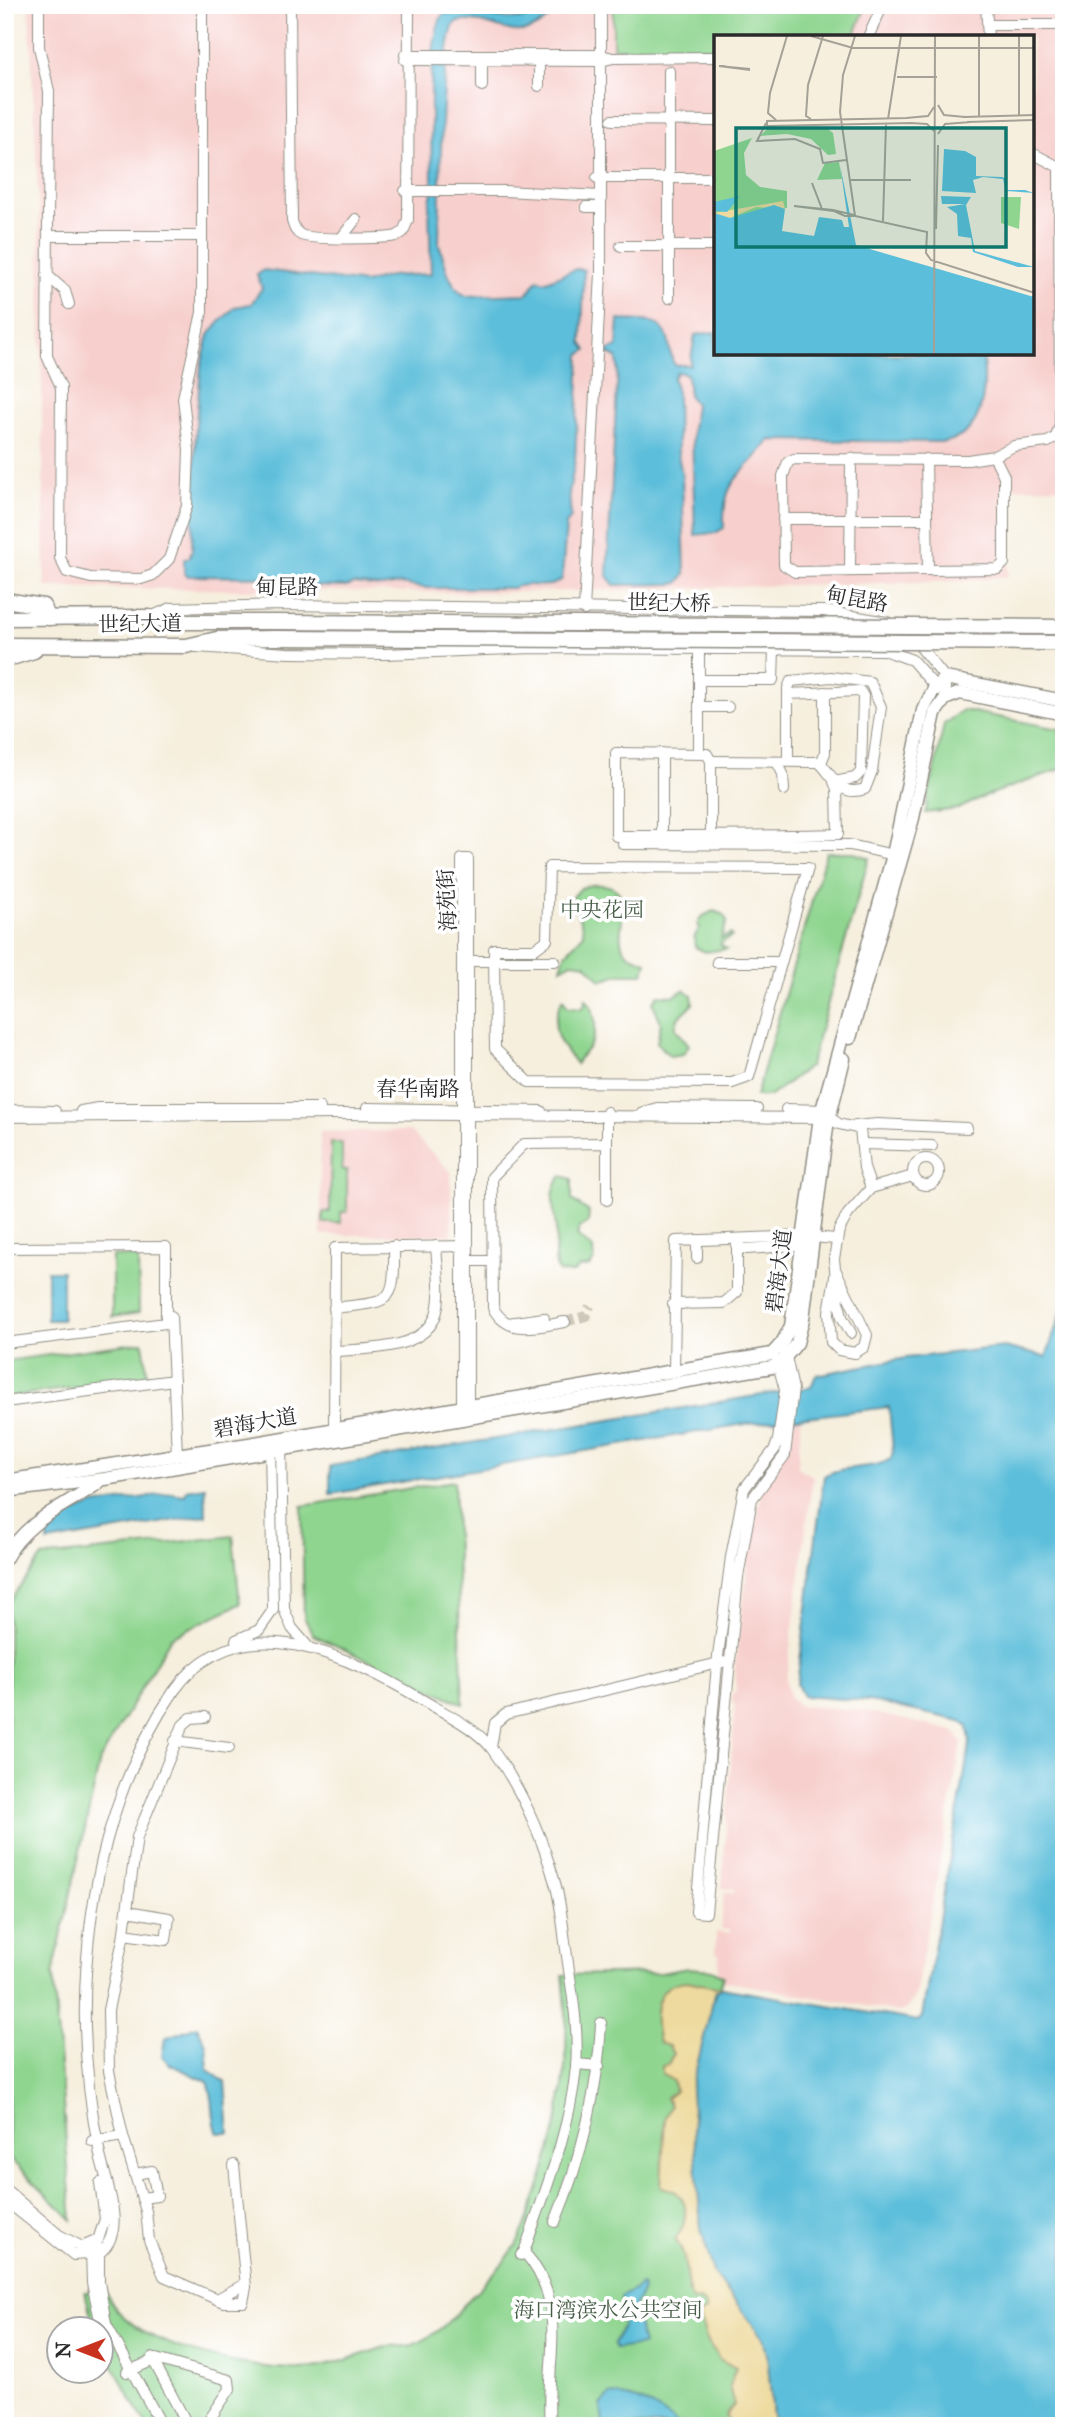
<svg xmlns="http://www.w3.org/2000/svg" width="1069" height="2431" font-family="'IM FELL Great Primer','Noto Serif SC',serif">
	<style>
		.built { fill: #f7d0cd; fill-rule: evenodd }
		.green { fill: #8fd590; stroke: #5d805e; stroke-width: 2 }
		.sand { fill: #eeda9e; stroke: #8c8264; stroke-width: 2 }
		.water { fill: #5bbeda; stroke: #437482; stroke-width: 2 }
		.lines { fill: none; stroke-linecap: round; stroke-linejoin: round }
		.minor-tunnel { stroke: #cdc8ba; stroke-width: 10; stroke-dasharray: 10 5; stroke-linecap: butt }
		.minor-casing { stroke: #908d84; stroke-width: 12 }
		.major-casing { stroke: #908d84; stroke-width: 15 }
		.highway-casing { stroke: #908d84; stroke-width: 17 }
		.minor { stroke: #fff; stroke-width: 10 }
		.major { stroke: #fff; stroke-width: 12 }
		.highway { stroke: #fff; stroke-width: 14 }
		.highway-bridge-casing { stroke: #908d84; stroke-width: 17; stroke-linecap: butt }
		.highway-bridge { stroke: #fff; stroke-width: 14 }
		.labels { text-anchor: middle; stroke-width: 7; stroke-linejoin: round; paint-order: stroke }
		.street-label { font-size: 21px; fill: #2b2b2b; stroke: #fff }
		.park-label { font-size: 21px; fill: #495e49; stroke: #fff }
		.inset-road { fill: none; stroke: #a5a196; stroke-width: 2 }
		.view { fill: #0f766e; fill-opacity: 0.15; stroke: #0f766e; stroke-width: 3.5 }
		.inset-edge { fill: none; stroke: #2b2b2b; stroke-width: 3.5 }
	</style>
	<rect width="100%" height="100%" fill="#fff"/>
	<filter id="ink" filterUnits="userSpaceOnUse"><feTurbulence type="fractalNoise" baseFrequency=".0143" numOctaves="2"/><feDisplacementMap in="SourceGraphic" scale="14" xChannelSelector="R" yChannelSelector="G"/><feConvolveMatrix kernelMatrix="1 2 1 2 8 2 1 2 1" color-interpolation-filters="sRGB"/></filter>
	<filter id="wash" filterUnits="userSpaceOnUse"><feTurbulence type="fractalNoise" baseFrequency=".00686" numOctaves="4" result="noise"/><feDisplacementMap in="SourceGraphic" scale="28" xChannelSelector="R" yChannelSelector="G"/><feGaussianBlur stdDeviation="1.57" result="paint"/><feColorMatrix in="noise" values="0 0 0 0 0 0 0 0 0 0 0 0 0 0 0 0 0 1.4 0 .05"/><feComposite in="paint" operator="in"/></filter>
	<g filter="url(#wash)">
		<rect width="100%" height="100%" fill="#f6efde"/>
		<g class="built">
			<path d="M29 5H1064V487L1008 488V576L961 581 476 593 45 587 39 212ZM716 37H1032V354H716Z"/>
			<polygon points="410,1131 451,1172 452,1235 321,1235 320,1132"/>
			<polygon points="801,1418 798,1467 813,1476 786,1680 789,1698 800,1706 861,1710 954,1731 962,1742 915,1996 907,2009 900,2012 722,1981 718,1972 719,1954 715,1953 716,1932 730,1933 730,1930 721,1929 724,1893 734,1893 734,1889 722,1888 735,1704 732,1704 732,1693 736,1693 735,1664 750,1550 762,1491 781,1424"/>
		</g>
		<g class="green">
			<polygon points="613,5 866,5 854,37 716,37 715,48 613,48"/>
			<polygon points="963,710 1064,730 1064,768 988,795 958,809 925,813 944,724"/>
			<polygon points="826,852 851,852 869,858 810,1066 770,1096 756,1096"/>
			<path d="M591 885C644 880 611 930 624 949 629 958 639 958 647 962L643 974H619L601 980 586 964 572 962 561 968 565 954 583 935C584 919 572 912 573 897L581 888Z"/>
			<polygon points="713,911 723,914 727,921 721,939 730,934 732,936 720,944 726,949 705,952 695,947 694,938 700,927 697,925 701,917"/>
			<polygon points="684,990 692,995 693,1004 678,1018 675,1028 689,1045 683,1054 670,1056 657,1043 661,1022 653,1003 658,995 674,996"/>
			<path d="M563 999 568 1007 583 1008 586 999C597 1012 598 1032 589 1047 584 1055 578 1056 576 1064 561 1046 546 1028 563 999Z"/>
			<polygon points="331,1143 342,1143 342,1170 347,1170 347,1212 341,1212 341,1223 323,1223 323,1212 330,1212"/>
			<path d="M562 1176 572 1179V1200L589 1212 588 1223 579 1228 577 1236 593 1249 594 1260 590 1266 578 1268 573 1273 558 1272C552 1257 557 1247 556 1232 556 1212 546 1194 562 1176Z"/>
			<polygon points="112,1256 138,1257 139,1313 112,1317"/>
			<polygon points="143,1342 148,1378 5,1397 5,1361"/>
			<polygon points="454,1481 463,1704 313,1635 304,1617 302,1506"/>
			<polygon points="233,1536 240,1604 171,1637 100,1760 53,1974 72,2220 8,2157 8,1603 42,1557"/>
			<path d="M688 1968 712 1970 723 1976 694 2072 768 2385 774 2426H147L102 2347V2330L94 2329 85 2292 105 2288C120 2345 244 2369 295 2369 327 2370 357 2355 386 2347 393 2344 400 2347 407 2346 417 2345 428 2338 436 2332 450 2322 461 2308 473 2295 487 2280 504 2264 515 2247 525 2231 530 2211 537 2193 563 2119 572 2053 563 1975L661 1973Z"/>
		</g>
		<path class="sand" d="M687 1981 721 1988 716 1991 713 2001 691 2090 701 2229 726 2291 749 2317 763 2338 767 2354 774 2426H733L725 2416 734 2405 729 2386 736 2368 719 2359 706 2338 699 2315 706 2311V2306L700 2300 692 2301C683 2280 690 2258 675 2239 685 2229 691 2202 677 2193 672 2189 666 2189 661 2186L665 2117 670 2106 666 2098 675 2091 673 2081 662 2074V2066L668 2065 673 2054 669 2046 659 2043C653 2017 652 1983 687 1981Z"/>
		<g class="water">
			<path d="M548 5H561C518 57 500 14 456 22 440 39 440 209 439 243 444 260 449 288 466 296L527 294 538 279 544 282 576 269 584 270 582 343 587 350 580 355 575 461 569 492 571 517 566 525 562 579C549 592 528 580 513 588H427L399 584 382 587 353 584 347 587 314 586 279 577 188 576 184 573V559L189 558 192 550 196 423 201 366 209 335 217 325 235 307 251 304 262 288 257 275 264 270 365 283 390 276 431 274 429 205 432 192C433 154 424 39 444 13L517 19 540 13Z"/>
			<path d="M619 320C637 322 662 316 668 339 670 347 670 354 673 362L675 365H690L695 335 715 332 716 354H983C986 387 986 434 945 442L770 440C743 477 722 476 724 528L715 533 695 535 692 430 695 404 689 396 687 374 677 372 673 378 677 393 678 454 682 475 685 575 678 583 672 584 614 585 607 576 618 367 617 358 605 352 617 347Z"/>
			<rect x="47" y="1271" width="15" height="49"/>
			<path d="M1064 1304V2426H774L767 2354 763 2338 713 2272 701 2229 691 2090 713 2001 716 1991 721 1988 918 2021 922 2017 970 1743 968 1727 961 1721 869 1701 803 1696 797 1684 824 1476C844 1464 871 1471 891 1459L893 1451 889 1407 739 1425 330 1494V1466L811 1387 816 1375 906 1358 1004 1347 1046 1357Z"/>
			<polygon points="205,1487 206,1515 48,1542 48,1522 94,1505 172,1493 185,1495 186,1490"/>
			<path d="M197 2026 206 2044 208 2070 225 2082 229 2133H218C211 2120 215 2098 208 2082L169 2064 162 2056 165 2038Z"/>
			<polygon points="642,2285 643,2290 634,2307 643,2345 616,2349 614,2344 624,2322 621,2297"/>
			<path d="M610 2395C636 2396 660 2408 679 2426H603L601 2405Z"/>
		</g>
	</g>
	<g filter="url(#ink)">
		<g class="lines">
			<polyline class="minor-tunnel" points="565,1322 586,1316 590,1306"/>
			<g class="minor-casing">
				<g id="minor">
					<polyline points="39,5 39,47 49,91 47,356 61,387 60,558 67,572 91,578 141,579 153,575 169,559 187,506 189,450 183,398 202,312 202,5"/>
					<path d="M290 5 292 221C294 227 295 232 301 235 311 240 384 239 397 236L403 232 408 220 409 5"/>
					<polyline points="986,5 988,37"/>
					<polyline points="987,25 1064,25"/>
					<polyline points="868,37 883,5"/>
					<polyline points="405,55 601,55 613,58 601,61 405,60"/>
					<polyline points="482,56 482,86"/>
					<polyline points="613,58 716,57"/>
					<polyline points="669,71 669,298"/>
					<polyline points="539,86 539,55"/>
					<polyline points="612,120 716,121"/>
					<polyline points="597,178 716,178"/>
					<polyline points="405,191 504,191 601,196"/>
					<polyline points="586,207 601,207"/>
					<polyline points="48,236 201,236"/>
					<polyline points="342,237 356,219"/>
					<polyline points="621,246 716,246"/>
					<polyline points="47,275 65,291 69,304"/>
					<polyline points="994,456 1004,476 1004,563 998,569 795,572 784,565 783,476 788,462 794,459 968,460 994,456 1014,446 1048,442 1056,437 1060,425 1059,167 1032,153"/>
					<polyline points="926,459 928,570"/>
					<polyline points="783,519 927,519"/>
					<polyline points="850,571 851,458"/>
					<polyline points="584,610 601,273 601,5"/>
					<polyline points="150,617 171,608 279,605 824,611 887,622 914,639 945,678 945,699"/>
					<polyline points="196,647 288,653 385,654 534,648 884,650 912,660 938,690"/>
					<polyline points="699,680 773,680 774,649"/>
					<polyline points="699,707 728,707"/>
					<polyline points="699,752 699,649"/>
					<polyline points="662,753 662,836"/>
					<path d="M711 761 819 762C834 776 839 798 865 789L872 771 881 707 870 682 831 677 791 681 788 688V762"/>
					<polyline points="777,762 783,774 784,790"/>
					<polyline points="821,763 825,753 825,692"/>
					<path d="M711 836V761L707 754 616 753V836C690 836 764 836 838 834L837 789 834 782 855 778 861 772 863 696 860 691 788 694"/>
					<polyline points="623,844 850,845 898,856"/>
					<polygon points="549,867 808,868 749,1077 732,1083 529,1082 495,1049 494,949 535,949 547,940"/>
					<polyline points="463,961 555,961"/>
					<polyline points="717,962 781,962"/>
					<polyline points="367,1108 541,1111"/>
					<polyline points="786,1109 827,1110"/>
					<polyline points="5,1110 55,1111"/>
					<polyline points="81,1111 98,1108 320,1108"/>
					<polyline points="643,1112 657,1108 757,1109"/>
					<polyline points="5,1117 341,1114 830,1118 839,1124 860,1129 864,1168 871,1188"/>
					<polyline points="855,1126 877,1124 967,1128"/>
					<polyline points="607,1143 607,1112"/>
					<polyline points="863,1144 932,1146"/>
					<circle cx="926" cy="1172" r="13"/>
					<path d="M737 1241 742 1249C765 1249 786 1244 809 1246"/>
					<polyline points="5,1248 166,1247 166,1323 5,1343"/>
					<polyline points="697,1258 697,1240"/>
					<polyline points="463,1261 490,1261"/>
					<polygon points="836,1271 867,1335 864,1347 855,1353 839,1350 831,1342 829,1312"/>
					<polyline points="673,1304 724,1303 737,1292 737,1240"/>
					<path d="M334 1308C391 1301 395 1307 394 1246"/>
					<polyline points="171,1316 177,1455"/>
					<path d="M565 1322C538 1326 509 1337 493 1308L492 1177 524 1144 607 1143V1200"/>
					<polyline points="508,1323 544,1318"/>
					<polyline points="851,1333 842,1317 838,1297 834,1259 839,1230 848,1214 871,1188 913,1176"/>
					<path d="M334 1351C366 1349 428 1351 437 1311 442 1291 437 1266 436 1246"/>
					<polyline points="777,1361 785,1390 778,1440 775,1449 744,1489 731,1557 717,1664 696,1912 706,1913 738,1577 752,1499 785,1455 793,1389 785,1352"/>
					<polyline points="674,1372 676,1241 803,1236 835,1239"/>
					<polyline points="5,1402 174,1380"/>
					<polyline points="462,1411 462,859 468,859 468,1413"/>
					<polyline points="334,1429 335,1248 468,1246"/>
					<polyline points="281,1444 284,1609 292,1628 309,1648"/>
					<polyline points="236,1640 259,1630 273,1610 270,1444"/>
					<polyline points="205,1717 191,1718 183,1725 137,1837 123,1939 108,2010 109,2071 123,2136 146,2211 149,2240 164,2276 223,2302 243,2302 246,2287 234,2165"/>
					<polyline points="175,1741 229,1748"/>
					<polyline points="491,1747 495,1723 506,1714 723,1662"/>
					<polyline points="124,1934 166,1940 169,1918 127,1911"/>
					<polyline points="576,2064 599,2066"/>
					<polyline points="92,2141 123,2136"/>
					<polyline points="135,2174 152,2171 157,2196 142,2198"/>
					<polyline points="5,2189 59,2235 82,2247 98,2240 105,2219 100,2183"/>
					<path d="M5 2200 74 2255 99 2253C128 2232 106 2183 100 2155 68 2005 85 1821 174 1691 239 1599 352 1658 426 1702 448 1715 477 1729 492 1749 521 1788 542 1837 555 1883 562 1907 563 1931 567 1956 572 1992 579 2030 576 2067 570 2131 545 2191 524 2252"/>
					<path d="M555 2222C582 2156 598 2093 601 2023"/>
					<polyline points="91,2249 92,2283 100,2320"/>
					<polyline points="99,2249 99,2282 106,2324 162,2426"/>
					<path d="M521 2255 524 2252C571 2304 544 2364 550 2426"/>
					<polyline points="217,2299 245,2284"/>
					<polyline points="152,2358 188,2426"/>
					<polyline points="127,2372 156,2359 229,2380 230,2389 205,2426"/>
				</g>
			</g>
			<g class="major-casing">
				<g id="major">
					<polyline points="850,1038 913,818 935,713 945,699 960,693 1064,714"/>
					<polyline points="5,1481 249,1444 772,1354 782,1343 791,1326 820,1117 893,855 923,710 935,687 945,678 1064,701"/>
					<polyline points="5,1491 105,1479 778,1366 797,1343 803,1319 827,1127 844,1059"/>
					<path d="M5 1559C27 1519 64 1507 98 1483"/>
				</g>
			</g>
			<g class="highway-casing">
				<g id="highway">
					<polyline points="5,600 43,606 49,618"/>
					<polyline points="5,618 149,617 171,622 274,622"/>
					<polyline points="5,645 186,646 217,639 275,638"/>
					<polyline points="5,660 34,651"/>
				</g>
			</g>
			<use href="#minor" class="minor"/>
			<use href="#major" class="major"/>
			<use href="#highway" class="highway"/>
			<g class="highway-bridge-casing">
				<g id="highway-bridge">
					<polyline points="274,622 1064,627"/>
					<polyline points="275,638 1064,643"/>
				</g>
			</g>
			<use href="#highway-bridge" class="highway-bridge"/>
		</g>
	</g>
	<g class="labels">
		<g class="street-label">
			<text x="287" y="594">甸昆路</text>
			<text transform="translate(857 599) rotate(10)" y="7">甸昆路</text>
			<text transform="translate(669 603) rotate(1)" y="7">世纪大桥</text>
			<text transform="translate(140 624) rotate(-1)" y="7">世纪大道</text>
			<text transform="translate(447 900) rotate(-93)" y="7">海苑街</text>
			<text x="418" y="1096">春华南路</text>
			<text transform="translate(779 1271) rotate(-83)" y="7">碧海大道</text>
			<text transform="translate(255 1423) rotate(-10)" y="7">碧海大道</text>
		</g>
		<g class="park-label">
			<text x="602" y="917">中央花园</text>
			<text x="608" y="2317">海口湾滨水公共空间</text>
		</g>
	</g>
	<g transform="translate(714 35)">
		<rect width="320" height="320" fill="#f6efde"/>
		<path d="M53 94H114L119 98 122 119 114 120 97 104 73 99 46 101ZM38 103 30 118 32 140 46 152 73 156V173L16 183 0 178V116ZM125 127 128 144 103 145 111 128ZM287 162H307L305 194 287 188Z" fill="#8fd590"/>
		<path d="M69 166 71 174 42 172 16 183 0 178Z" fill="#eeda9e"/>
		<path d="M230 114 251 116 262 122V141L288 142 291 143 293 155H311L320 158 292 156 289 144 269 142 259 145 262 158 228 156ZM126 130 142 210 320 262V319H0V178L16 183 60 170 71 174 68 196 100 201 105 182 128 185 130 192H135ZM26 161 13 177 0 176V167ZM227 161 257 162 252 170 261 216 320 232H304L259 217 257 203 244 201 243 179 233 172 251 169H228Z" fill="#5bbeda"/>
		<path class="inset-road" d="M97 1 139 13H321M141 1 129 40 126 77 141 181 213 197 212 218 217 225 321 258M36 35 5 31 36 34M183 42H223M224 70 230 80 251 82M305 81V1M249 82 321 80M265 82V1M192 83 214 81 220 72M194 83 53 86V91L198 88M97 84 92 81 94 50 109 1M174 84 187 1M62 85 54 78 56 58 73 1M253 87 321 85M52 88 43 106 81 104 106 114 109 128 132 125M197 88 213 89 220 96M224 99 231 89 257 87M136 145H197H137M98 148 108 174M140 181H131L120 176 80 171 119 175 140 180M169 186 172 89M222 194 224 110M220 319 221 1"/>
		<path class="view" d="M22 93H292V212H22Z"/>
		<rect width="320" height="320" class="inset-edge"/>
	</g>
	<rect width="1069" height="2431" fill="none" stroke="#fff" stroke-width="28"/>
	<g transform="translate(80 2350) rotate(270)"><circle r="33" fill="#ffffff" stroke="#aaaaaa" stroke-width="2"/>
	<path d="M0-5L12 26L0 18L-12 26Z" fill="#c8321e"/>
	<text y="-10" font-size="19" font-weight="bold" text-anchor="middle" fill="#2b2b2b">N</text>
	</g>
</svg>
